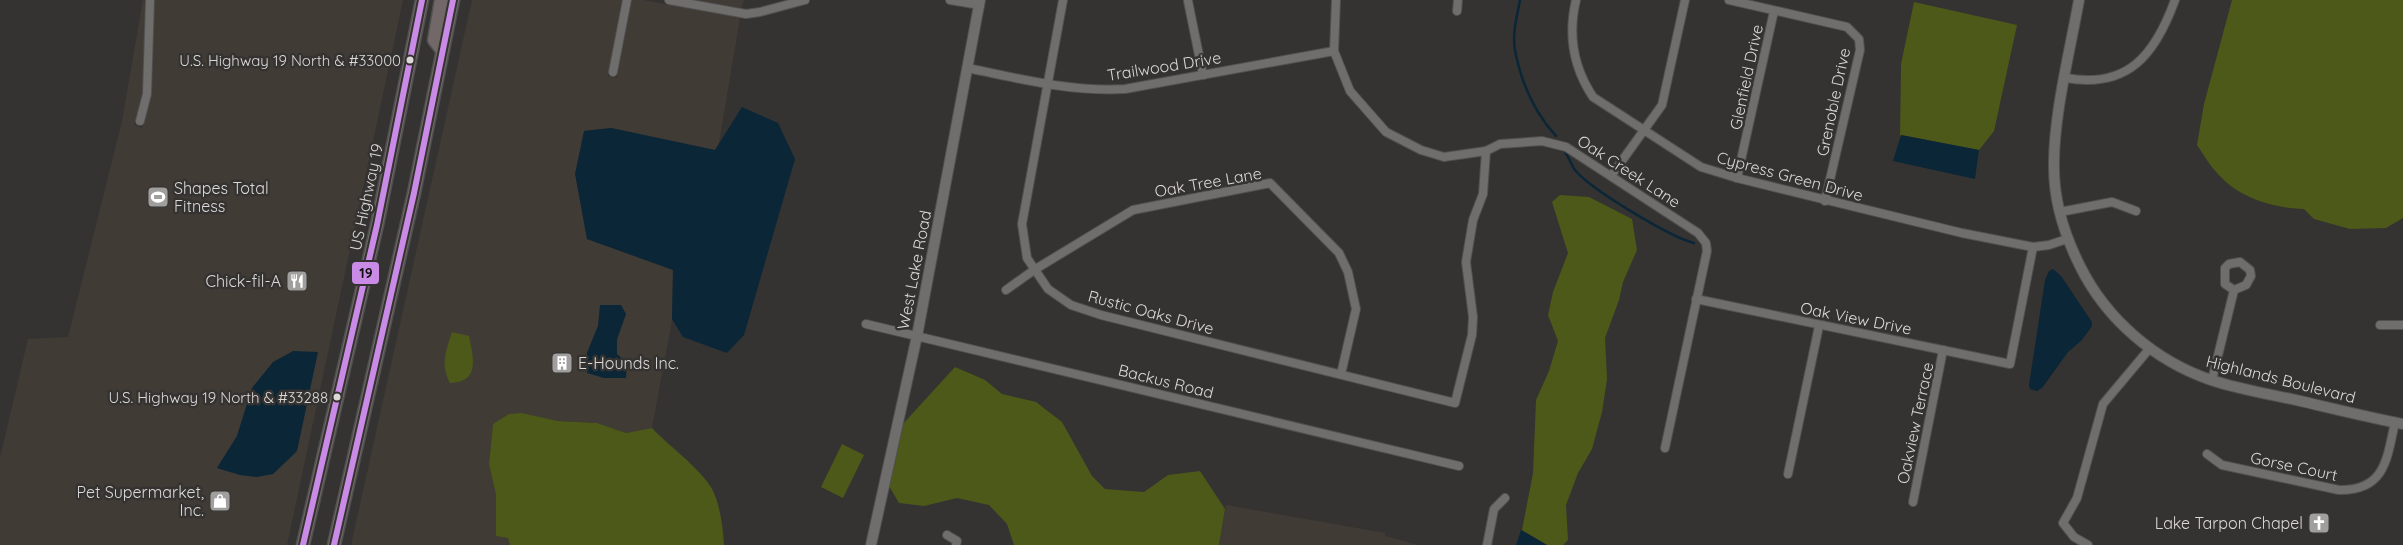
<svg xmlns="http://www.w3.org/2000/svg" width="2403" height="545" font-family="Quicksand,sans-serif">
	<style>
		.built { fill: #413b36; fill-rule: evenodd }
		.green { fill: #4d5918 }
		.water { fill: #0a2637 }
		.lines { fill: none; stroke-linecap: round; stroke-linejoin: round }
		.stream { stroke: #0a2637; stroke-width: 2.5 }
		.minor-casing { stroke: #515050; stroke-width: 10 }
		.tertiary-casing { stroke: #515050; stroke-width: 12 }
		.trunk-casing { stroke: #515050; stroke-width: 15 }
		.minor { stroke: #6f6e6d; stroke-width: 8 }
		.tertiary { stroke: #6f6e6d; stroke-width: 10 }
		.trunk { stroke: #736868; stroke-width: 12 }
		.bus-1-casing { stroke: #353331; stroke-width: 10 }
		.bus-1 { stroke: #ca8be6; stroke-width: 6 }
		.bus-dot { fill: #dbd9d8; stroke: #353331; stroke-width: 2 }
		.labels { text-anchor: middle; stroke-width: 5; stroke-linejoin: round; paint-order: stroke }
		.bus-label { font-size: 15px; fill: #dbd9d8; stroke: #353331; text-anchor: end }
		.street-label { font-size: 16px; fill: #dbd9d8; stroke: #353331 }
		.poi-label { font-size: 16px; fill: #dbd9d8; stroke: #353331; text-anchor: end }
		.line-badge { stroke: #353331; stroke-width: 2 }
		.pale-badge-label { font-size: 14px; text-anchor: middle; font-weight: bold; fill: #111 }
	</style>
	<rect width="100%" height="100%" fill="#343332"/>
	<g class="built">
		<path d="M143 0H145L143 94 134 125 142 128 152 94 154 0H403L287 545H0V458L28 339 68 337 122 121ZM252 388 297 451 273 474 217 468 237 436Z"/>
		<path d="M472 0H623L608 76 617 78 632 0H643L740 18 719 143 715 150 611 128 584 131 582 210 587 239 673 270 672 320 652 428 626 433 597 423 558 421 522 413 493 424 489 464 496 495V536L508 538 510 545H351ZM626 314 617 339V354L587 353 598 326Z"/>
		<polygon points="695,0 744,0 742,8"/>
		<polygon points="1226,505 1385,533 1385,536 1418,545 1219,545"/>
	</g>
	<g class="green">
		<path d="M2232 0H2403V218L2386 228 2350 229 2314 219 2304 209C2273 208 2239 198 2218 174 2210 166 2204 155 2197 145L2204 104Z"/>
		<polygon points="1914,2 2017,25 1994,131 1979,150 1901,135 1900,139 1901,64"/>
		<polygon points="1560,195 1589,197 1632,219 1637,250 1623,282 1619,300 1605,338 1607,379 1602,412 1592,449 1578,473 1566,505 1568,540 1563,545 1547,545 1522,530 1533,473 1536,400 1549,371 1558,341 1548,315 1553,292 1568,253 1552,202"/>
		<path d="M452 332 469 336C473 357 481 382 450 383 440 364 446 351 452 332Z"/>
		<polygon points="955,367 985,380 1002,394 1036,402 1062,422 1092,476 1105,489 1144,492 1168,475 1200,471 1225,509 1219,545 1014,545 1007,524 989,505 957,498 924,506 899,503 889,486 902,425"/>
		<path d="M522 413 558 421 597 423 626 433 652 428C668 445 701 469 712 489 720 504 723 527 724 545H510L508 538 496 536V495L489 464 493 424 509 414Z"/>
		<polygon points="842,444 864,455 843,498 821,487"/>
	</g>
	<g class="water">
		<polygon points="742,107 778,123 795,159 744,335 727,353 683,337 672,319 673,270 587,239 575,174 584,131 611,128 715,150"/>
		<polygon points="1901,135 1979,150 1975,179 1893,161"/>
		<polygon points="2053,269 2061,276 2092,322 2092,326 2082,340 2068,352 2042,388 2037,391 2030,389 2029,385 2045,280 2049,271"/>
		<polygon points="600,305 621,305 626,314 617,339 617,354 627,363 626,378 604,378 587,373 587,353 598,326"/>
		<polygon points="293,351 318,352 297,451 273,474 257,477 240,475 217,468 237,436 252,388 273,362"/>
		<polygon points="1521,530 1547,545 1516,545"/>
	</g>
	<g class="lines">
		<g class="stream">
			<path d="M1520 0C1517 15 1512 35 1515 50 1521 82 1534 112 1556 136"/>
			<path d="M1564 150C1568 156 1571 164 1575 170 1590 189 1670 237 1694 243"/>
		</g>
		<g class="minor-casing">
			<g id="minor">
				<polyline points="669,0 746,14 760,12 805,0"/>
				<polyline points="950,0 980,5"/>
				<polyline points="1063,0 1022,224 1027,258 1048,289 1071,305 1101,315 1455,403 1472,335 1473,317 1466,262 1473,220 1483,194 1486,151"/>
				<polyline points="1336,0 1334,51 1350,91 1386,132 1421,150 1444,157 1486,151 1500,144 1542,141 1566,147 1698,233 1706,243 1707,251 1665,448"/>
				<path d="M1576 0C1568 34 1573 67 1593 97L1701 167 1737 178 1962 233 2033 247 2049 245 2067 239"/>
				<polyline points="1729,0 1847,27 1859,39 1860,50 1825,201"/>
				<polyline points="1188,1 1203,75"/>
				<polyline points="1457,11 1458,0"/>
				<path d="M968 68C1020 79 1071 92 1125 89L1334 51"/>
				<polyline points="613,72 627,0"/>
				<path d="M2066 78C2128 89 2155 55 2175 0"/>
				<polyline points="140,121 147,94 150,0"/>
				<polyline points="1611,176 1662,105 1685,0"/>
				<polyline points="1737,178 1774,11"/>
				<polyline points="2060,212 2112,202 2136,211"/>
				<polyline points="1006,290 1034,270 1133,210 1270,183 1339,253 1348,272 1356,309 1341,374"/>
				<polyline points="1696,299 2010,364 2033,247"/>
				<polyline points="866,324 1459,466"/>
				<polyline points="2380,325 2403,325"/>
				<polyline points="2212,380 2234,290 2246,285 2251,276 2250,270 2240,262 2229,264 2225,268 2225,284 2234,290"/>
				<path d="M2207 454 2222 465 2339 490C2385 491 2387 459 2395 422"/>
				<polyline points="1788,474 1819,326"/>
				<polyline points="1913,502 1943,350"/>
				<polyline points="947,535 957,541 956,545"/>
				<polyline points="1487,545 1494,509 1505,498"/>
				<polyline points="2088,545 2074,537 2063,523 2077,498 2103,404 2150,348"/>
			</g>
		</g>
		<g class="tertiary-casing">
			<g id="tertiary">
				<path d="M2079 0C2070 51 2053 117 2054 168 2054 202 2065 236 2080 266 2106 319 2155 361 2211 380 2238 389 2268 394 2296 400 2331 408 2367 417 2403 424"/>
				<polyline points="871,545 917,336 980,0"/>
			</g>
		</g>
		<g class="trunk-casing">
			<g id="trunk">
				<polyline points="441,0 434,40 442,50"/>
				<polyline points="303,545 377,225 422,0"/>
				<polyline points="334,545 414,193 453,0"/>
			</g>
		</g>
		<use href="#minor" class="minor"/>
		<use href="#tertiary" class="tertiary"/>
		<use href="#trunk" class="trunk"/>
		<g class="bus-1-casing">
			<g id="bus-1">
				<polyline points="303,545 377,225 422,0"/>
				<polyline points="334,545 414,193 453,0"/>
			</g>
		</g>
		<use href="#bus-1" class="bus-1"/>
	</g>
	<defs>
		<g id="stadium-square" transform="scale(1.125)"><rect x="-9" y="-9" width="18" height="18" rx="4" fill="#a19f9e" stroke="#353331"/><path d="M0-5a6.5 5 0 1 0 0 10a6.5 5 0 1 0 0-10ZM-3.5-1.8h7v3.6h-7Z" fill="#fff"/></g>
		<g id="restaurant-square" transform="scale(1.125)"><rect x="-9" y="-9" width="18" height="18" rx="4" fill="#a19f9e" stroke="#353331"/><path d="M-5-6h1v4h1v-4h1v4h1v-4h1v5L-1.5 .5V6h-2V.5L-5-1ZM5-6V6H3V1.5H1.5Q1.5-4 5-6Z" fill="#fff"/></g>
		<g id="building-square" transform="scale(1.125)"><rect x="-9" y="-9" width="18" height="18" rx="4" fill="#a19f9e" stroke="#353331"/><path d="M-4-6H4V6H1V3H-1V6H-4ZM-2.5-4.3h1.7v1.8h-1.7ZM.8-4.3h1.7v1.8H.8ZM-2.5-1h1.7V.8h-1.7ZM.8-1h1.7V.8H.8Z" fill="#fff"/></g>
		<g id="shop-square" transform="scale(1.125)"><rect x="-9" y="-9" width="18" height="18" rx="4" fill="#a19f9e" stroke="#353331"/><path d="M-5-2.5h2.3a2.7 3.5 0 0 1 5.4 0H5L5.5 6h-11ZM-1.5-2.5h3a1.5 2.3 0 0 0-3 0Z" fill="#fff"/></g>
		<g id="church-square" transform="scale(1.125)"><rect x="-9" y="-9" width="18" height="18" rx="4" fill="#a19f9e" stroke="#353331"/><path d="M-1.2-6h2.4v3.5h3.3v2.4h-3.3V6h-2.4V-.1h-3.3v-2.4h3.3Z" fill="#fff"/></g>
	</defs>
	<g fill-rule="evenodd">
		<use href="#stadium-square" x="158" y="197"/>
		<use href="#restaurant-square" x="297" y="281"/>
		<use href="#building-square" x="562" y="363"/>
		<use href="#shop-square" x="220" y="501"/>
		<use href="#church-square" x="2319" y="523"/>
	</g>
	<g class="bus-dot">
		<circle cx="410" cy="60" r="4.5"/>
		<circle cx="337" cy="397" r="4.5"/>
	</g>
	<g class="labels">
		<g class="bus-label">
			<text x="401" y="66">U.S. Highway 19 North &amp; #33000</text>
			<text x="328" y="403">U.S. Highway 19 North &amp; #33288</text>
		</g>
		<g class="street-label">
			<text transform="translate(1164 66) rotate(-9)" y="6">Trailwood Drive</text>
			<text transform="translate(1746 77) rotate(-78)" y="6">Glenfield Drive</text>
			<text transform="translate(1833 102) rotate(-78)" y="6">Grenoble Drive</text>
			<text transform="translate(1629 171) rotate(33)" y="6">Oak Creek Lane</text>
			<text transform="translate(1790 176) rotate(15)" y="6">Cypress Green Drive</text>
			<text transform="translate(1208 182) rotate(-10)" y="6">Oak Tree Lane</text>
			<text transform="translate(366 197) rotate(-78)" y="6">US Highway 19</text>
			<text transform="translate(914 270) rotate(-79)" y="6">West Lake Road</text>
			<text transform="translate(1151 312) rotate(15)" y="6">Rustic Oaks Drive</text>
			<text transform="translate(1856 318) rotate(11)" y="6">Oak View Drive</text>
			<text transform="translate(2281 379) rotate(14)" y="6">Highlands Boulevard</text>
			<text transform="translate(1166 381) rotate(14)" y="6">Backus Road</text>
			<text transform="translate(1915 423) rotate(-78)" y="6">Oakview Terrace</text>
			<text transform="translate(2294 466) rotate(12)" y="6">Gorse Court</text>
		</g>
		<g class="poi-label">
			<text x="174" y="194" text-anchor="start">Shapes Total<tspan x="174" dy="18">Fitness</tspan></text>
			<text x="281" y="287">Chick-fil-A</text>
			<text x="578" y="369" text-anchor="start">E-Hounds Inc.</text>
			<text x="204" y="498">Pet Supermarket,<tspan x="204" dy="18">Inc.</tspan></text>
			<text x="2303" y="529">Lake Tarpon Chapel</text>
		</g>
	</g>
	<rect class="line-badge" x="351" y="261" width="29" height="24" rx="5" fill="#ca8be6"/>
	<g class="pale-badge-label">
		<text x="366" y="278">19</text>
	</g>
</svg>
